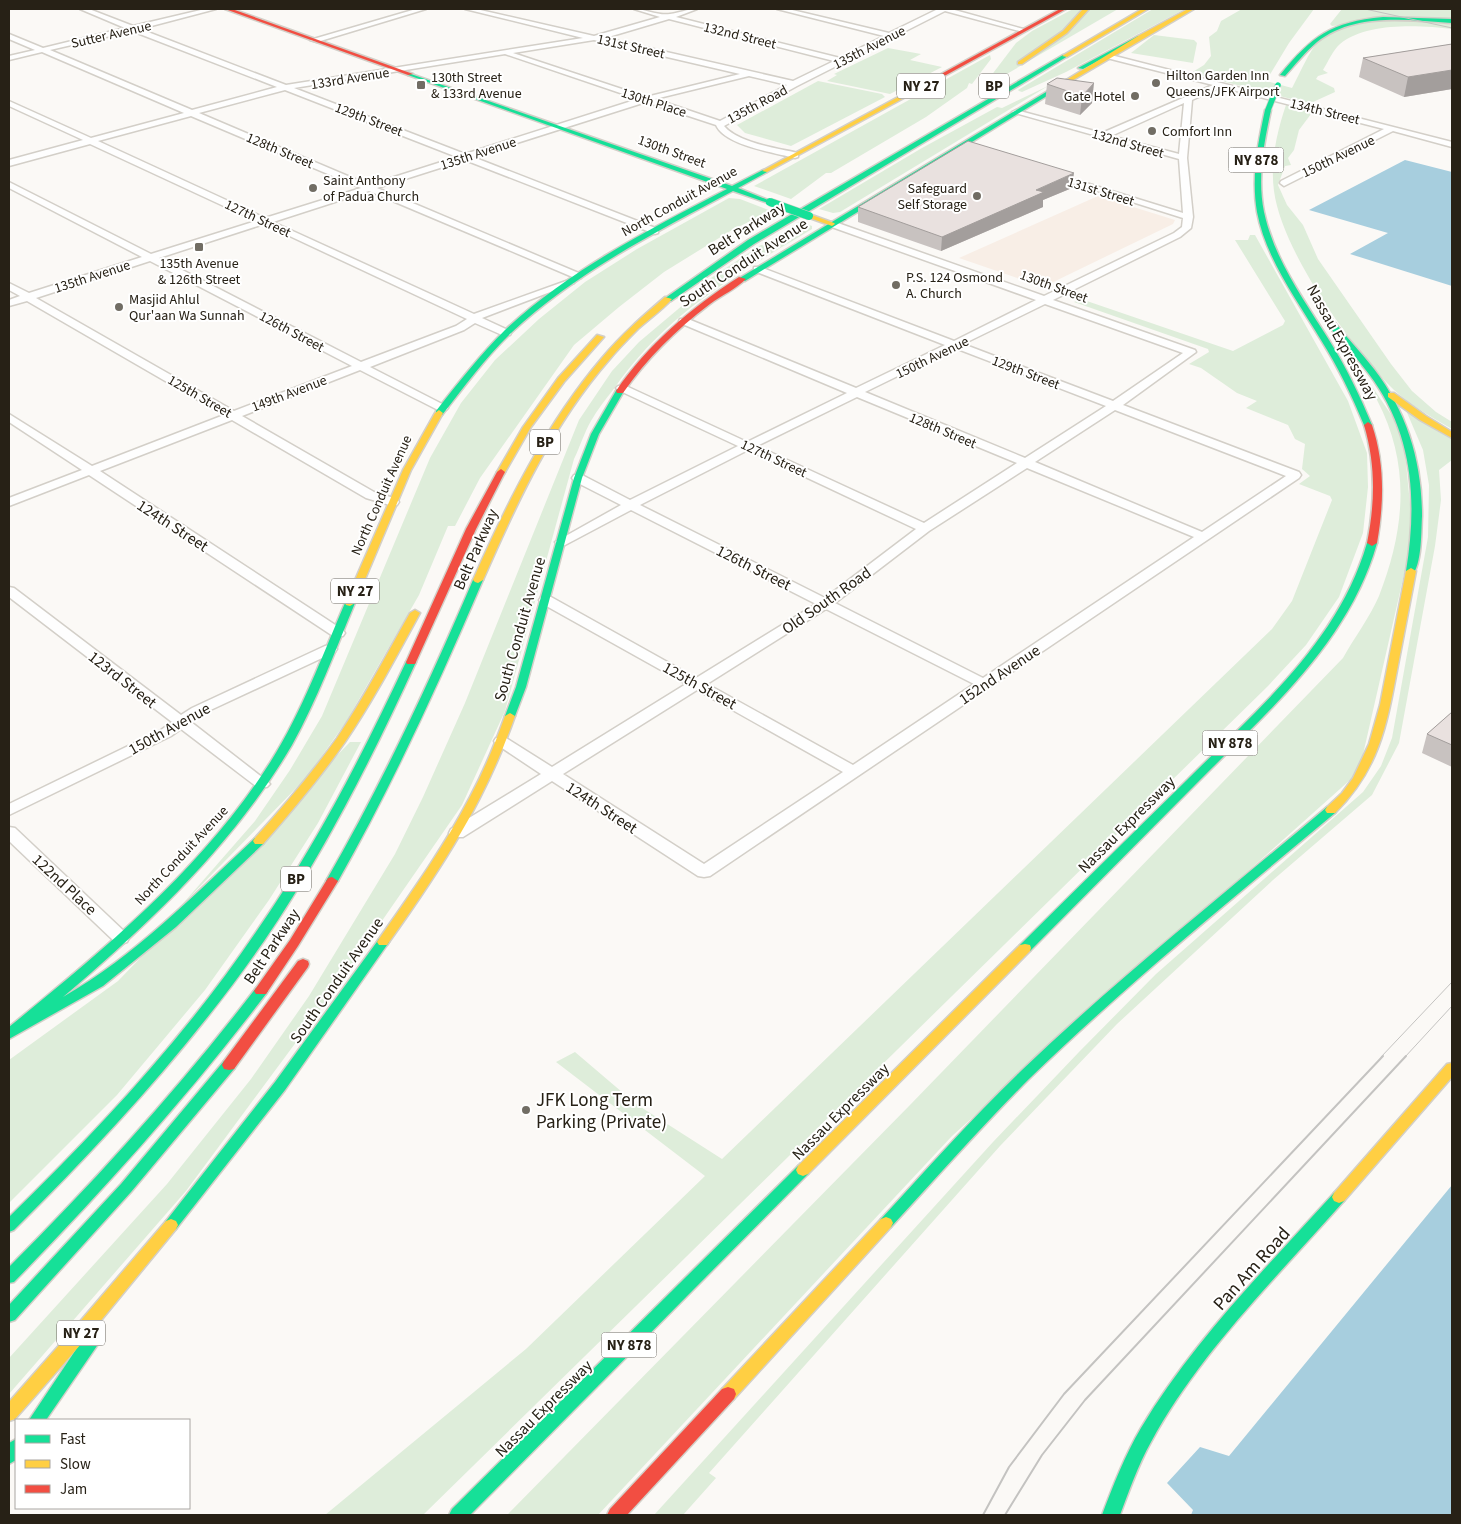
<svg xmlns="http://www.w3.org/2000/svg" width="1461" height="1524" font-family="'Source Sans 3',sans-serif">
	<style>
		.industrial { fill: #f8eee6 }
		.green { fill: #deedda }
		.water { fill: #a7cede }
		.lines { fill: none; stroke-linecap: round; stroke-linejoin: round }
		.street-casing { stroke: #d3cfc8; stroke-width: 3 }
		.fast-casing { stroke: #d3cfc8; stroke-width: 3 }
		.slow-casing { stroke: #d3cfc8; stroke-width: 3 }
		.jam-casing { stroke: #d3cfc8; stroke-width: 3 }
		.street { fill: #fefefe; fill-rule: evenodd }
		.fast { fill: #16e098; fill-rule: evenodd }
		.slow { fill: #ffcf43; fill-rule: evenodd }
		.jam { fill: #f24e42; fill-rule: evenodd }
		.tram-far1 { stroke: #c4c3c1; stroke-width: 1 }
		.tram { stroke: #c4c3c1; stroke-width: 2 }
		.fast-bridge-far1-casing { stroke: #d3cfc8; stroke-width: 7; stroke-linecap: butt }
		.fast-bridge-casing { stroke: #d3cfc8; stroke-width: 9; stroke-linecap: butt }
		.fast-bridge-far1 { stroke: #16e098; stroke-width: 5.5 }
		.fast-bridge { stroke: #16e098; stroke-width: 8 }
		.wall { fill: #c8c2c0 }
		.shaded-wall { fill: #a39e9c }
		.building { fill: #e9e1df; stroke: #a39e9c }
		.poi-dot { fill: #716d64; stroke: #fff; stroke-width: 2 }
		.labels { text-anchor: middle; stroke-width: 4; stroke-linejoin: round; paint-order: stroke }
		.far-street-label { font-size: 14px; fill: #272116; stroke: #fff }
		.far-poi-label { font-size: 14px; fill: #272116; stroke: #fff; text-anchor: start }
		.shield { fill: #fff; stroke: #68645c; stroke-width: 1 }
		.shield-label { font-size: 15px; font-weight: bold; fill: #272116 }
		.street-label { font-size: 16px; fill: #272116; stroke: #fff }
		.near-poi-label { font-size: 19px; fill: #272116; stroke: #fff; text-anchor: start }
		.near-street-label { font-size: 19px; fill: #272116; stroke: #fff }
	</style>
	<rect width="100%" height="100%" fill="#fbf9f6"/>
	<polygon class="industrial" points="1098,196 1175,220 1173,224 1043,287 959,258"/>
	<g class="green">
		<polygon points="1073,9 1118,9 981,89 1016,43 1032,31"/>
		<polygon points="1153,9 1185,9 1066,72 1022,92 1019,91 1018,90"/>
		<path d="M1242 9H1314L1289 43 1266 81 1292 88C1300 74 1311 45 1324 36 1353 16 1418 21 1452 22V29C1420 25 1366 22 1340 44 1333 50 1328 62 1323 70L1328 73 1318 76 1316 79 1334 88 1335 92 1313 102H1303L1191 73 1204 65 1211 56 1209 37 1217 31 1221 21Z"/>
		<polygon points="1342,9 1452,9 1452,20 1424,18 1332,26 1330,24"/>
		<polygon points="1154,35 1194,40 1197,43 1193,63 1131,53"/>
		<polygon points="888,48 921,54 910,60 942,67 890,94 827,81 837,75 834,74"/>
		<polygon points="990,55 991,59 972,84 969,83 967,88 926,117 831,173 826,173 791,199 754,186"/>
		<polygon points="818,81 882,94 885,97 791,146 745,133 737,125"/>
		<polygon points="1048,86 840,212 833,213 819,209 922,148 997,107 1002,108"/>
		<path d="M1286 105 1309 110 1311 114 1299 130 1294 150 1288 158 1291 165 1285 166 1278 185 1287 205 1303 225 1318 259 1391 364 1412 391 1436 412 1452 422V429C1429 416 1405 402 1387 383 1346 339 1282 250 1274 191 1270 162 1277 131 1286 105Z"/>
		<polygon points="729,198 740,199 771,211 732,230 664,272 619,307 574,345 480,478 455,526 448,526 419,595 346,722 307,777 179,908 255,821 290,770 322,716 430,458 461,403 495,360 539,319 585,282 637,249"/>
		<path d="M800 221 812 226V229C734 276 666 313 613 390 605 400 597 410 591 421 584 433 580 447 574 459L505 711 462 805 328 999 186 1191 9 1394V1358L167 1184 251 1079 309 996 395 854 423 797 465 703 579 420 612 371 639 342 696 294 711 278 761 245 766 246Z"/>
		<polygon points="1250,235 1255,235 1348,401 1367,453 1368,487 1363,533 1339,597 1306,645 1268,686 423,1515 325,1515 526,1349 705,1176 556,1062 575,1052 636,1104 722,1159 1272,629 1292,601 1332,500 1330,496 1299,484 1310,476 1302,469 1305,444 1295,439 1288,425 1246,408 1257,401 1237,393 1201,368 1189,364 1209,352 1208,349 1074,302 1081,299 1233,351 1283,325 1285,321 1235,240 1248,240"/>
		<path d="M1356 363 1403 432 1413 535 1359 772 952 1136 598 1515H507L909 1106 1343 658C1354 638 1370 617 1379 596 1405 529 1411 465 1377 400 1371 387 1363 375 1356 363Z"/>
		<polygon points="1405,408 1439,432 1452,439 1452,460 1439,470 1441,500 1435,546 1399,743 1372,795 1273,880 1117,1024 1000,1146 709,1473 716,1478 683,1515 654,1515 993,1142 1079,1052 1156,974 1363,792 1381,766 1392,738 1428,537 1429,485 1423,450"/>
		<polygon points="350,742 361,742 318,823 269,900 205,990 117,1095 9,1203 9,1060 118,981"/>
	</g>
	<g class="water">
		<polygon points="1405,160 1452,172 1452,286 1350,254 1388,233 1309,210"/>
		<polygon points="1452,1185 1452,1515 1191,1515 1193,1510 1167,1483 1200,1447 1229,1456"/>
	</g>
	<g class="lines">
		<g class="street-casing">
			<g id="street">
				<path d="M80 9H89L133 26 205 9H216L140 29 286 85 583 38 465 9H476L594 36 660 17 634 9C645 9 659 16 670 14 679 13 687 9 697 9L676 17 840 58 884 36 777 9H788L889 33 938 9H951L1027 30 1023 32 945 11 797 86 724 126C738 143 777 148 798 153V157L795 158C775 153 724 145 716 125L646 102 473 157 658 229V233L655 234 465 160 377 188 581 274V278H575L369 191 273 222 474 314 566 281H572L574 283 482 318 510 331 511 333 510 335H502L475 323 464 330 370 367 446 406 448 408 446 410H438L360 370 242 416 374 492 397 499 399 502 397 505 393 506 366 498 232 420 100 471 343 630 345 633 343 636H333L89 475 9 506V498L82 470 9 422V414L92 466 224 415 27 301 9 306V300L20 296 9 290V283L29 293 142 257 9 188V182L151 254 256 221 90 144 9 166V160L83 140 9 106V101L91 138 184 113 42 52 9 60V56L35 50 9 39V34L43 48 125 28ZM669 19 834 61 793 81 605 38ZM132 31 277 87 192 110 50 50ZM594 40 740 74 646 97 513 53ZM505 54 638 99 465 154 294 88ZM749 76 787 85 720 121 655 99ZM285 90 457 157 369 185 199 113ZM191 116 361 188 265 218 98 141ZM264 224 467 319 456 326 361 362 159 258ZM150 261 352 366 234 411 36 298Z"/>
				<polygon points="416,9 426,9 317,42 310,40"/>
				<path d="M1107 54 1452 142V147L1393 131 1284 186 1280 183 1281 181 1384 129 1221 87 1192 100 1187 158 1193 217 1191 228 1180 237 1053 300 1195 350 1196 352 1123 405 1299 472 1301 475 1299 478 710 876 704 877 698 876 552 781 463 837H451L449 833 451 829 541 774 496 744 494 741 496 738H506L552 767 686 684 541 603 539 600 541 597H551L696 678 816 604 631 510 565 545 561 546 555 542 621 505 574 481 572 478 574 475H582L630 500 738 446 618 390 616 388 618 386H626L747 442 847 393 680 323 679 321 680 319H688L856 388 945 345 754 271V267H760L954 341 1036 300 829 226V222H835L1044 296 1174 233 1182 227 1183 218 1050 176 1057 174 1183 213 1179 159 1012 112 1016 110 1102 133 1213 85 1107 58ZM1184 103 1179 154 1111 136ZM1045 304 1183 353 1113 401 963 344ZM955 348 1106 406 1025 458 865 392ZM857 397 1017 463 924 523 757 446ZM1115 410 1286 476 1202 532 1035 462ZM748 450 916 529 825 598 640 505ZM1027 468 1194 537 983 678 835 603 929 531ZM826 609 974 684 853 765 707 684ZM697 690 843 772 704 864 563 774Z"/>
				<polygon points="9,587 14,588 181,715 192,708 325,646 330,645 337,649 335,652 202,714 191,722 267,781 270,784 267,787 257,787 181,729 171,736 9,815 9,804 161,730 172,722 9,597"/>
				<polygon points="9,827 15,828 127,934 129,938 127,942 121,944 115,942 9,841"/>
			</g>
		</g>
		<g class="fast-casing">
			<g id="fast">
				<path d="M1383 17 1452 19V23C1408 20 1355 12 1317 42 1305 52 1295 65 1285 76L1280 75C1312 36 1331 22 1383 17Z"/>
				<polygon points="1138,36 1143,37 1083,69 1078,68"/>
				<polygon points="1063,55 1068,56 754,244 671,301 664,299 748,240"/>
				<path d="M408 73 732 186 763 170H767V172L738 188 773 202 768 203 733 191C656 232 575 273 511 333 485 358 464 387 442 415H436V411C458 383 480 355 505 330 569 270 650 229 727 189L408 75Z"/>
				<polygon points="1066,80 1068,83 745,281 738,279"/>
				<path d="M1268 108 1271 110C1264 143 1257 178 1264 212 1274 259 1304 300 1329 340 1346 367 1360 396 1372 425L1371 427H1365L1364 425C1352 396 1338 367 1321 340 1297 300 1266 259 1257 212 1251 177 1258 143 1265 110Z"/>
				<path d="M1326 319H1332C1345 336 1361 352 1374 369 1407 412 1422 462 1422 516 1421 533 1422 558 1414 573L1411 574 1406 571C1417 504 1414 439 1374 381 1360 361 1342 342 1326 323Z"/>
				<polygon points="617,389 620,389 624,391 599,434 582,478 526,687 515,716 510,719 506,718 505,716 516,687 574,478 591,434"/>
				<path d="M1372 540 1377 543C1349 643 1266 713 1195 785 1140 840 1085 896 1030 951H1020L1019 948 1020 945C1076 889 1132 834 1188 779 1258 709 1339 641 1367 543Z"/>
				<path d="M478 577 483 580C439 683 393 784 338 881L332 885 328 884 326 881C382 784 429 683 473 580Z"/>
				<path d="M350 600 355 603C335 651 317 700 292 745 234 844 149 924 63 997 135 956 194 895 255 838H263L265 841 263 844 176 927 103 986 9 1039V1027C105 949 204 867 271 761 302 712 322 656 345 603Z"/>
				<path d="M411 659 416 662C372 758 324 853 264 941 191 1046 105 1140 14 1230L9 1232V1217C99 1129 185 1037 256 932 315 847 362 756 406 662Z"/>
				<path d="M1331 806 1337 810 1335 813C1232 899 1127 984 1030 1078 982 1126 937 1177 891 1227L886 1229 881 1227 879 1223 881 1219C927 1169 972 1118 1021 1071 1118 978 1224 894 1327 807Z"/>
				<polygon points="383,938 387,939 389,942 387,945 285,1090 176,1229 171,1231 166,1229 164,1225 166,1221 275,1082 379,939"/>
				<path d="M261 986 266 988 268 991 266 994C188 1096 104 1190 14 1282L9 1283V1267C97 1179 180 1087 256 988Z"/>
				<polygon points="229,1060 234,1061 236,1065 234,1069 131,1192 15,1320 9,1322 9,1305 121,1184 224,1061"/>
				<polygon points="803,1164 808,1166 810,1170 808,1174 470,1515 449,1515 452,1509 798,1166"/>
				<path d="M1339 1191 1344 1193 1346 1197 1344 1201C1278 1276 1199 1353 1151 1442 1138 1465 1129 1491 1120 1515H1102C1113 1486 1125 1455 1141 1428 1193 1341 1266 1268 1334 1193Z"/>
				<polygon points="95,1328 101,1330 103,1335 101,1340 46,1420 29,1420 89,1330"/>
				<polygon points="16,1439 16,1460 9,1464 9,1443"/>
			</g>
		</g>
		<g class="slow-casing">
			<g id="slow">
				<polygon points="1083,9 1089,9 1067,33 1022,64 1018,64 1018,62 1063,31"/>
				<polygon points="1142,9 1148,9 1067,57 1062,56"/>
				<polygon points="1188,9 1194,9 1068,83 1063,82 1138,36"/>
				<polygon points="935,77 937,80 767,172 762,171"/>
				<polygon points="809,214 834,223 835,224 832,226 807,217 807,215"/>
				<path d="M665 297 672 299C662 310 649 319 638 329 628 339 618 349 609 360 553 424 517 502 483 580L478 583 475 582 473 580C508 501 546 424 602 358 621 335 643 316 665 297Z"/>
				<polygon points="597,335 604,337 564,382 531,427 504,474 498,474 497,472 523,427 558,378"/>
				<polygon points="1388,393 1394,393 1426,416 1452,432 1452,438 1420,420 1388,397"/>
				<polygon points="439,410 443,413 411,470 355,603 350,606 346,605 345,603 403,470 435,413"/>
				<path d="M1411 568 1416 571C1410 602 1404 634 1398 665 1387 724 1380 768 1335 813H1327L1325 810 1327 807 1342 793 1353 778 1369 744 1380 705 1406 571Z"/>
				<path d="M415 610 420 613C396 657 373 701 345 742 320 778 292 811 263 844H255L253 841 255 838C284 806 312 773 337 738 364 698 386 655 410 613Z"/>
				<path d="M510 713 515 716C484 804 441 869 387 945H379L377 942 379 939C411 893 444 847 470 797 484 771 495 744 505 716Z"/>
				<polygon points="1025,944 1030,945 1031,948 1030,951 808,1174 803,1176 798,1174 796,1170 798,1166 1020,945"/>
				<polygon points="1452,1063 1452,1077 1344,1201 1339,1203 1334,1201 1332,1197 1334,1193 1447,1064"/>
				<polygon points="886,1217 891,1219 893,1223 891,1227 734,1399 728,1401 722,1399 720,1394 722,1389 881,1219"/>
				<polygon points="171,1219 176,1221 178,1225 176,1229 89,1335 15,1419 9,1421 9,1402 77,1325 166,1221"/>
			</g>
		</g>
		<g class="jam-casing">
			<g id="jam">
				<polygon points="225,9 232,9 413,74 408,75"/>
				<polygon points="1060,9 1066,9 937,80 932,79"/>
				<path d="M739 277 746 279C736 289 722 295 710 304 677 329 647 358 623 393H617L616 391C648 344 691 308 739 277Z"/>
				<path d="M1368 422 1372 425C1385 464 1384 503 1377 543L1372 546 1367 543C1375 503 1376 465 1364 425Z"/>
				<polygon points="501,469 505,472 476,529 416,662 415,664 407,664 406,662 466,529 497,472"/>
				<polygon points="332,877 338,881 298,946 266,994 256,994 254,991 256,988 290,940 328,878"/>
				<polygon points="303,959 308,961 309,964 308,967 234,1069 229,1070 224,1069 222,1065 224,1061 298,961"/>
				<polygon points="728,1387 734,1389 736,1394 734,1399 627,1515 607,1515 610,1509 722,1389"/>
			</g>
		</g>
		<use href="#street" class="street"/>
		<use href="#fast" class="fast"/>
		<use href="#slow" class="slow"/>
		<use href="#jam" class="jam"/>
		<g class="tram-far1">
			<polyline points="1365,9 1452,28"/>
			<polyline points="1381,1057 1452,982"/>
			<polyline points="1405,1057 1452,1006"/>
		</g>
		<g class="tram">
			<polyline points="983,1515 1009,1467 1064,1394 1383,1056"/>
			<polyline points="1005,1515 1042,1455 1085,1400 1406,1056"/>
		</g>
		<g class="fast-bridge-far1-casing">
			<polyline id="fast-bridge-far1" points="1268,110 1278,85"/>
		</g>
		<g class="fast-bridge-casing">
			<polyline id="fast-bridge" points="770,202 809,216"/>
		</g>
		<use href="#fast-bridge-far1" class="fast-bridge-far1"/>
		<use href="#fast-bridge" class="fast-bridge"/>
	</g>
	<g class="wall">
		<polygon points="1452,44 1452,89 1404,97 1359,77 1363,58"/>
		<polygon points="1057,78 1092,103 1080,115 1045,104 1047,84"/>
		<polygon points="1072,188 1043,200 1043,207 941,251 858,222 858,207"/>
		<polygon points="1452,712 1452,767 1422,753 1427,734"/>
	</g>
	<g class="shaded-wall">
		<polygon points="1452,70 1452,89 1404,97 1408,77"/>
		<polygon points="1094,83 1092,103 1080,115 1082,96"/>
		<polygon points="1074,173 1072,188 1043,200 1043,207 941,251 942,237 1036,190"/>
	</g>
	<g class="building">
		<polygon points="1452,44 1452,70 1408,77 1363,58"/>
		<polygon points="1057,78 1094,83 1082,96 1047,84"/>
		<polygon points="968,141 1074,173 1036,190 1044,192 942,237 858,207"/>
		<polygon points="1452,712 1452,745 1427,734"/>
	</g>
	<g class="poi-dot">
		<circle cx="1156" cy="83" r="5"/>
		<rect x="416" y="80" width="10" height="10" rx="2.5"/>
		<circle cx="1135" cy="96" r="5"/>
		<circle cx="1152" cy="131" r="5"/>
		<circle cx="313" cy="188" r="5"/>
		<circle cx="977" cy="196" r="5"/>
		<rect x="194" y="242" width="10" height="10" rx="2.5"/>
		<circle cx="896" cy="285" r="5"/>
		<circle cx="119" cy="307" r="5"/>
		<circle cx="526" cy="1110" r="5"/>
	</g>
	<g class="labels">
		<g class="far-street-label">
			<text transform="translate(111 34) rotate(-13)" y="5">Sutter Avenue</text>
			<text transform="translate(740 35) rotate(14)" y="5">132nd Street</text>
			<text transform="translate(631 46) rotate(13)" y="5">131st Street</text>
			<text transform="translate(869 47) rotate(-27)" y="5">135th Avenue</text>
			<text transform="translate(350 78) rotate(-9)" y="5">133rd Avenue</text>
			<text transform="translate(654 102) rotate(18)" y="5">130th Place</text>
			<text transform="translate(757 104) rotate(-28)" y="5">135th Road</text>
			<text transform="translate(1325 111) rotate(14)" y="5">134th Street</text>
			<text transform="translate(369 119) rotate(21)" y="5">129th Street</text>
			<text transform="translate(1128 143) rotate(16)" y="5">132nd Street</text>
			<text transform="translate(280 150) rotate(23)" y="5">128th Street</text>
			<text transform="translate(672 151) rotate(20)" y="5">130th Street</text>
			<text transform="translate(478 153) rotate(-18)" y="5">135th Avenue</text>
			<text transform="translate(1338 156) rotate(-26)" y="5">150th Avenue</text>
			<text transform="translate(1101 191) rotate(17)" y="5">131st Street</text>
			<text transform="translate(679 201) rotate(-29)" y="5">North Conduit Avenue</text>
			<text transform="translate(258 218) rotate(25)" y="5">127th Street</text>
			<text transform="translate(92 276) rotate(-18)" y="5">135th Avenue</text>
			<text transform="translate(1054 286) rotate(20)" y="5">130th Street</text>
			<text transform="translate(292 331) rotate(28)" y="5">126th Street</text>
			<text transform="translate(932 357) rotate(-26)" y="5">150th Avenue</text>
			<text transform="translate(1026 372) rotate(21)" y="5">129th Street</text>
			<text transform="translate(289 393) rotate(-21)" y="5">149th Avenue</text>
			<text transform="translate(200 396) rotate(30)" y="5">125th Street</text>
			<text transform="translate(943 430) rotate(23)" y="5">128th Street</text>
			<text transform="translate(774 458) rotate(25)" y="5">127th Street</text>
			<text transform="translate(381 495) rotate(-66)" y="5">North Conduit Avenue</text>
			<text transform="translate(181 855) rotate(-47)" y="5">North Conduit Avenue</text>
		</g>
		<g class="far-poi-label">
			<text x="1166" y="80">Hilton Garden Inn<tspan x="1166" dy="16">Queens/JFK Airport</tspan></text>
			<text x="431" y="82">130th Street<tspan x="431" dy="16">&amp; 133rd Avenue</tspan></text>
			<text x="1125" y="101" text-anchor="end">Gate Hotel</text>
			<text x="1162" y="136">Comfort Inn</text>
			<text x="323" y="185">Saint Anthony<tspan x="323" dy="16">of Padua Church</tspan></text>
			<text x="967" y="193" text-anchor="end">Safeguard<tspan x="967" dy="16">Self Storage</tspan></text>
			<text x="199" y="268" text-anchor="middle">135th Avenue<tspan x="199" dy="16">&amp; 126th Street</tspan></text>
			<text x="906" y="282">P.S. 124 Osmond<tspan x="906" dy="16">A. Church</tspan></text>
			<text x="129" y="304">Masjid Ahlul<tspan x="129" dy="16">Qur'aan Wa Sunnah</tspan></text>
		</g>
		<g class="shield">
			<rect x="897" y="73.5" width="48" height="25" rx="4"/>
			<rect x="979" y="73.5" width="30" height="25" rx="4"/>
			<rect x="1228.5" y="147.5" width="55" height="25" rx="4"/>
			<rect x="530" y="429.5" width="30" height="25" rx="4"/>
			<rect x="331" y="578.5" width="48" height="25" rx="4"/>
			<rect x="1202.5" y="730.5" width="55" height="25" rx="4"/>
			<rect x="281" y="866.5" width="30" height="25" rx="4"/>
			<rect x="57" y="1320.5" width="48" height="25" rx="4"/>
			<rect x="601.5" y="1332.5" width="55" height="25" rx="4"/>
		</g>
		<g class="shield-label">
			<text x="921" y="91">NY 27</text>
			<text x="994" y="91">BP</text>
			<text x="1256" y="165">NY 878</text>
			<text x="545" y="447">BP</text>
			<text x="355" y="596">NY 27</text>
			<text x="1230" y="748">NY 878</text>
			<text x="296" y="884">BP</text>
			<text x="81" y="1338">NY 27</text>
			<text x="629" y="1350">NY 878</text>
		</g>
		<g class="street-label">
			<text transform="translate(746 228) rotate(-32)" y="6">Belt Parkway</text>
			<text transform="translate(743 262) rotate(-33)" y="6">South Conduit Avenue</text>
			<text transform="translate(1343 342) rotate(61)" y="6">Nassau Expressway</text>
			<text transform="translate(173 525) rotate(33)" y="6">124th Street</text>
			<text transform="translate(475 549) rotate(-66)" y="6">Belt Parkway</text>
			<text transform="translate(754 567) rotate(27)" y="6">126th Street</text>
			<text transform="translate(826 600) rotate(-35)" y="6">Old South Road</text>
			<text transform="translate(519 629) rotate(-74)" y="6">South Conduit Avenue</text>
			<text transform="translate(999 674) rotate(-34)" y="6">152nd Avenue</text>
			<text transform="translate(123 679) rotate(38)" y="6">123rd Street</text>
			<text transform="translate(700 685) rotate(29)" y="6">125th Street</text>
			<text transform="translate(169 728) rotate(-29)" y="6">150th Avenue</text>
			<text transform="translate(602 807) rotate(33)" y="6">124th Street</text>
			<text transform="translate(1126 824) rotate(-45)" y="6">Nassau Expressway</text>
			<text transform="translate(65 884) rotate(43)" y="6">122nd Place</text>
			<text transform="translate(271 946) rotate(-56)" y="6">Belt Parkway</text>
			<text transform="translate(336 980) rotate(-55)" y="6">South Conduit Avenue</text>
			<text transform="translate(840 1111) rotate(-45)" y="6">Nassau Expressway</text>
			<text transform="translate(543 1408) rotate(-45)" y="6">Nassau Expressway</text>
		</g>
		<g class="near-poi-label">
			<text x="536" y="1106">JFK Long Term<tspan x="536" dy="22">Parking (Private)</tspan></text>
		</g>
		<g class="near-street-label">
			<text transform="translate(1251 1268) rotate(-48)" y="7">Pan Am Road</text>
		</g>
	</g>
	<rect width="1461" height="1524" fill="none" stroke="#272116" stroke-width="20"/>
	<rect x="15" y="1419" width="175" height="90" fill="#ffffff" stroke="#a9a6a2"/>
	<rect x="25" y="1435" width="25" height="8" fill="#16e098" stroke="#a9a6a2"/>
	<text x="60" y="1444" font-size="15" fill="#272116">Fast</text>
	<rect x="25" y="1460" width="25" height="8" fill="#ffcf43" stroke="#a9a6a2"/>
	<text x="60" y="1469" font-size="15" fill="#272116">Slow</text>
	<rect x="25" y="1485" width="25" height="8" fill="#f24e42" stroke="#a9a6a2"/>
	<text x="60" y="1494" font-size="15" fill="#272116">Jam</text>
</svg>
